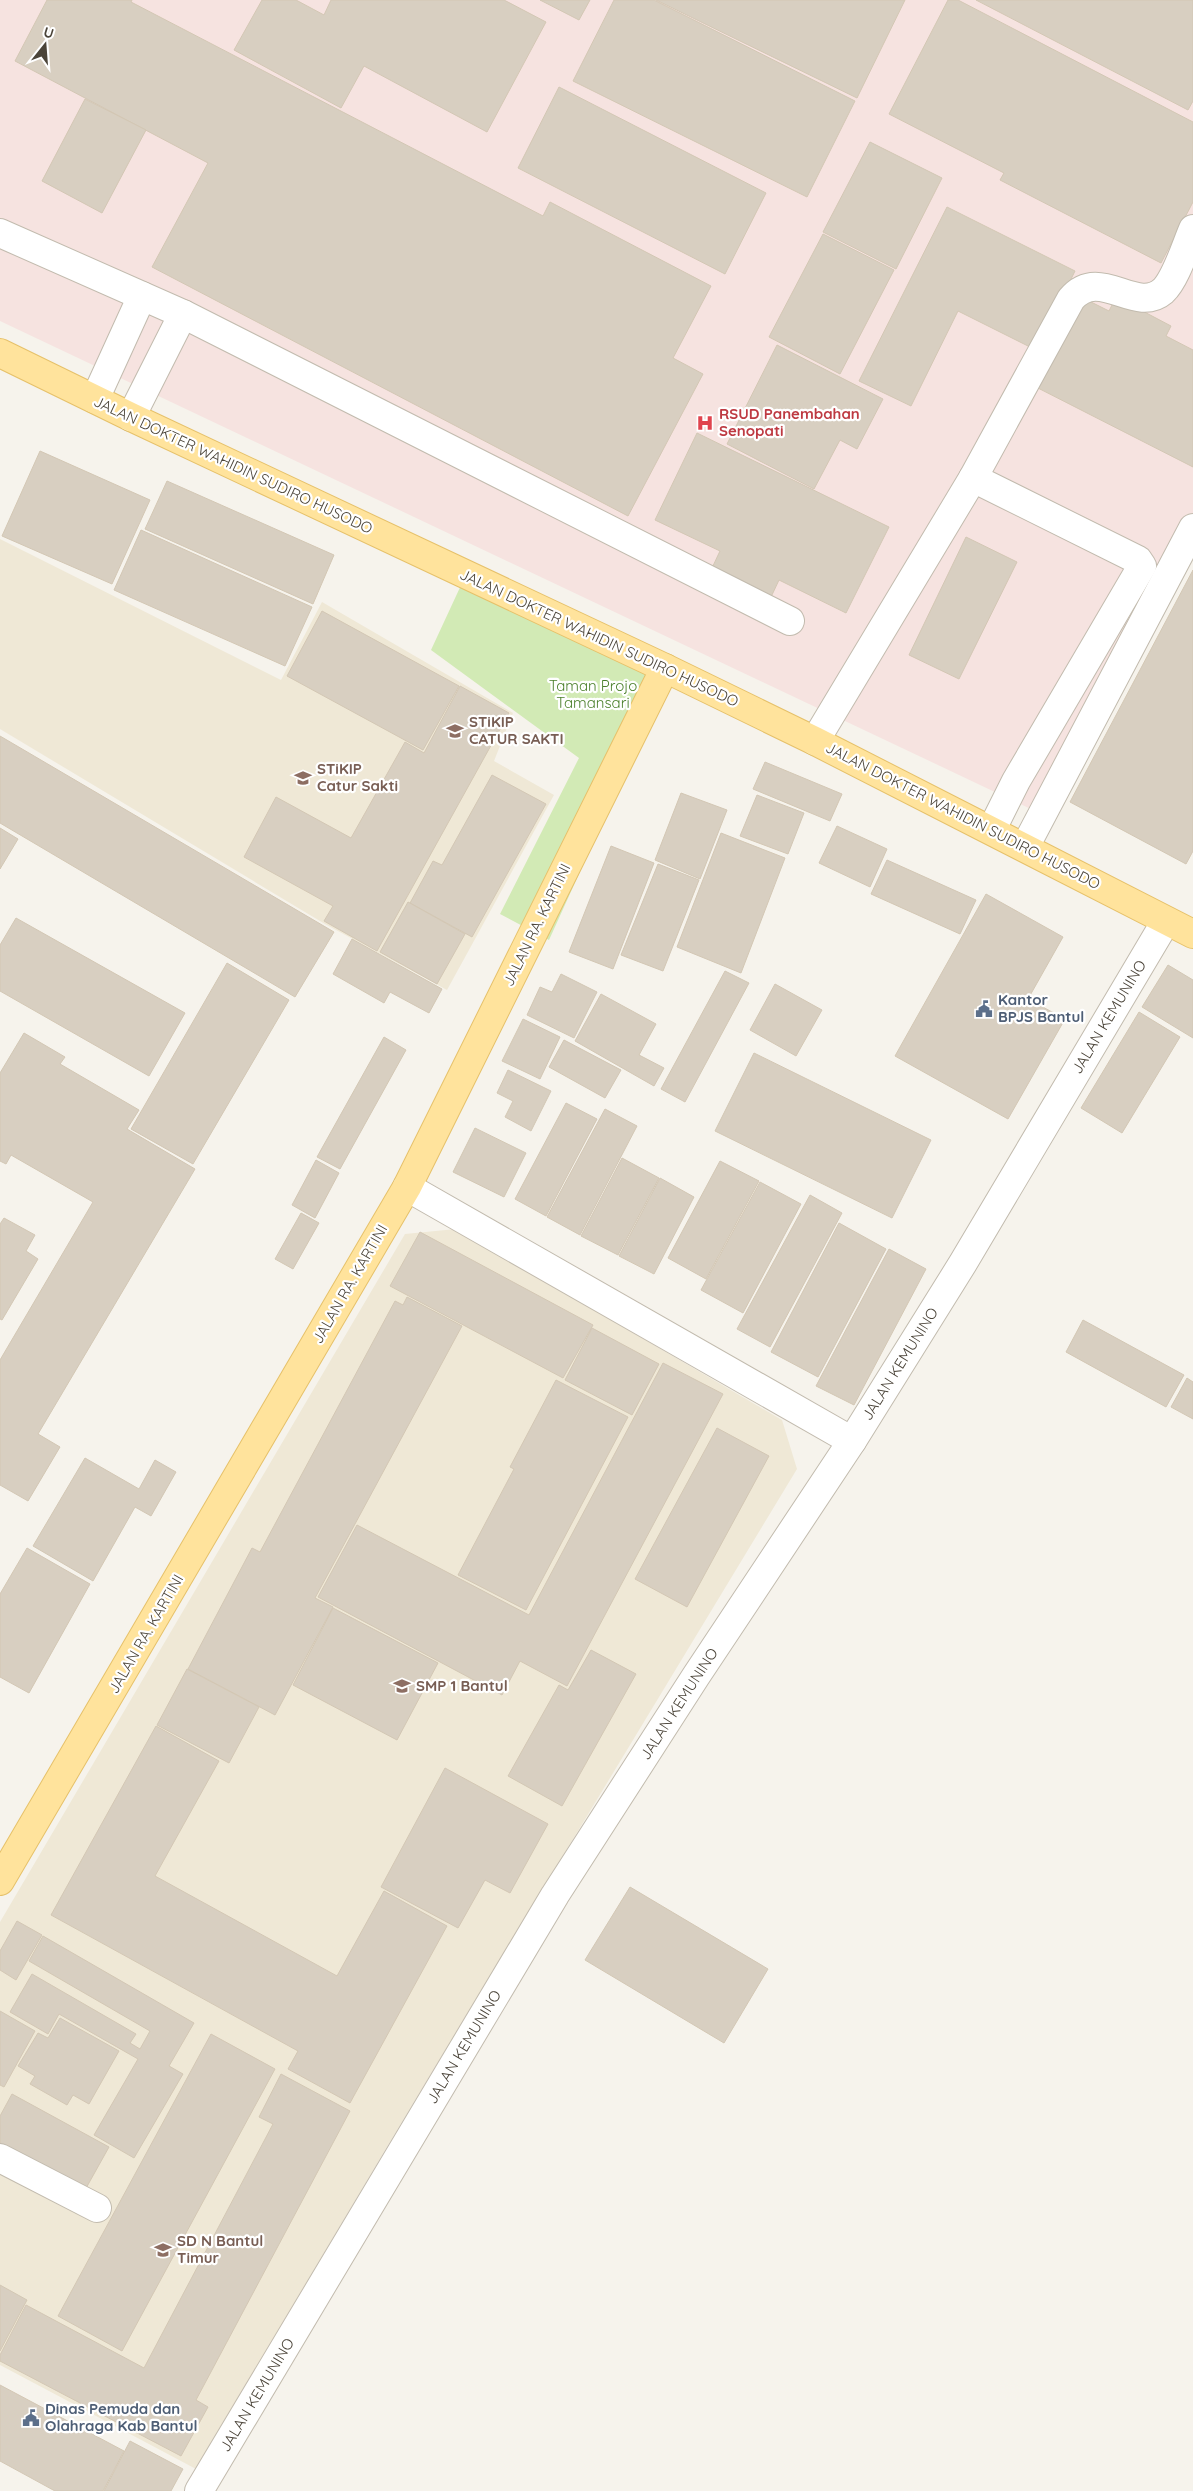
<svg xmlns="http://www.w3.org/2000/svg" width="1193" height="2491" font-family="Quicksand,sans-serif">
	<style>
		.education { fill: #efe8d6 }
		.medical { fill: #f6e3e0 }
		.green { fill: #d2eab5 }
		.building { fill: #d8cfc1; stroke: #d3c7b4 }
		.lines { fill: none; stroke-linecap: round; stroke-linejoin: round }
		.minor-casing { stroke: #c2bbae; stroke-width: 30 }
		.major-casing { stroke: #e6c16a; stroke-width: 30 }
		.minor { stroke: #fff; stroke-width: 28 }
		.major { stroke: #ffe39c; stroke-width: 28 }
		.labels { text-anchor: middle; stroke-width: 4.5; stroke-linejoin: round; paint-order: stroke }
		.health-label { font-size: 15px; font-weight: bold; fill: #be3a42; stroke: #fff; text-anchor: start }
		.street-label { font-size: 15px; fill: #4b4439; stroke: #fff }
		.park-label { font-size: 15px; fill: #4a7f2a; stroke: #fff }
		.education-label { font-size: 15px; font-weight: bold; fill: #785e54; stroke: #fff; text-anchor: start }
		.service-label { font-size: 15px; font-weight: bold; fill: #4e5e75; stroke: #fff; text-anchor: start }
	</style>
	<rect width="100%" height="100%" fill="#f6f3ec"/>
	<g class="education">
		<polygon points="0,539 281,680 322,602 513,713 494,761 554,795 447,990 325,924 0,729"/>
		<polygon points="456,1229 782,1420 797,1469 394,2135 196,2469 0,2365 0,1922 405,1234"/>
	</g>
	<polygon class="medical" points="0,0 1193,0 1193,526 1033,810 0,321"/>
	<polygon class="green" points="469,568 672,669 549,940 500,914 579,758 431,650"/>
	<g class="building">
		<polygon points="47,0 132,0 131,2 543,216 550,202 711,286 673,358 703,374 628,516 152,267 208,163 15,61"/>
		<polygon points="262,0 296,0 324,15 331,0 504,0 546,22 487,132 364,66 341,108 234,50"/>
		<polygon points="540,0 590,0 579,20"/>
		<polygon points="614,0 654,0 855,101 807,197 573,81"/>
		<polygon points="656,0 905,0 857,98"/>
		<polygon points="948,0 958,0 1193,122 1193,202 1161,263 1000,180 1004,173 889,114"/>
		<polygon points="976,0 1193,0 1193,101 1188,110"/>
		<polygon points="559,87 766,193 725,274 518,168"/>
		<polygon points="85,99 146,130 102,213 42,181"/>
		<polygon points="870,142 942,178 896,269 823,232"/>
		<polygon points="947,207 1075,271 1036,350 958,311 911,406 859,381"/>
		<polygon points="823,234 894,270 840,374 769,337"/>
		<polygon points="1079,296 1109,311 1116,297 1171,326 1166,336 1193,350 1193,467 1034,386"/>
		<polygon points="777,345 883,399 857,449 840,440 814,489 727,444"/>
		<polygon points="697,433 889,527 846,613 779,580 771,597 712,568 720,551 655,520"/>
		<polygon points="40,451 150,500 112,584 2,536"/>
		<polygon points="167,481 334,555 313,604 145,529"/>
		<polygon points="141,530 312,607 285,666 114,590"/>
		<polygon points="966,537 1017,562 959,679 909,655"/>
		<polygon points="1193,570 1193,851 1186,864 1070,802"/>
		<polygon points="322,611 459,686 423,750 287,676"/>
		<polygon points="460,686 509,713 377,951 324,921 333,906 244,857 276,797 351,838 405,742 424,753"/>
		<polygon points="0,736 334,932 295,997 0,823"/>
		<polygon points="765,762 842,794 830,821 753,789"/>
		<polygon points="492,775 546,804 472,937 410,903 433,861 442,865"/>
		<polygon points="681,793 727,810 700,879 655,860"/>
		<polygon points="757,795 804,813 788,854 740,836"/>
		<polygon points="837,826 887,849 870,887 819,863"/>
		<polygon points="0,828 18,839 0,869"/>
		<polygon points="721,833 785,858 741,973 677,947"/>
		<polygon points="611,846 654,863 613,969 569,952"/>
		<polygon points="887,860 976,900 960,934 871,894"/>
		<polygon points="658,864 699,880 663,971 621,955"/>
		<polygon points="986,894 1063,937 1028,999 1065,1019 1008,1119 895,1056"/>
		<polygon points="408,902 465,934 437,984 380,952"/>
		<polygon points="16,918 185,1013 149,1076 0,991 0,945"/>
		<polygon points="352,939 442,989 429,1013 390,992 384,1003 333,974"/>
		<polygon points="227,963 289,1000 193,1164 131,1129"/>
		<polygon points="1168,965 1193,980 1193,1038 1142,1007"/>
		<polygon points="725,971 749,983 685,1102 661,1089"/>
		<polygon points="561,974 597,992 574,1038 527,1015 540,987 552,992"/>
		<polygon points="775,984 822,1010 796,1056 750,1030"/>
		<polygon points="601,994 656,1024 639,1055 664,1068 654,1086 575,1041"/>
		<polygon points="1139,1012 1180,1037 1122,1133 1081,1108"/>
		<polygon points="523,1019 560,1037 540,1079 502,1061"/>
		<polygon points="24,1033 65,1057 60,1064 139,1110 127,1129 195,1169 38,1434 60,1447 28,1501 0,1485 0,1360 93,1202 11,1155 6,1164 0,1161 0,1073"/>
		<polygon points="384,1037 406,1050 340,1169 317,1157"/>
		<polygon points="564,1040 621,1070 605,1098 549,1067"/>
		<polygon points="754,1053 931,1140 892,1218 715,1131"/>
		<polygon points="508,1070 551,1091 531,1131 505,1117 513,1101 497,1093"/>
		<polygon points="566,1103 597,1119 546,1216 515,1199"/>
		<polygon points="605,1109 637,1126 580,1235 547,1217"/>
		<polygon points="475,1128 526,1153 504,1197 453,1172"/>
		<polygon points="622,1158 659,1178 618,1255 581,1236"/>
		<polygon points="316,1160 339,1173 315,1218 292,1205"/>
		<polygon points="720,1161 759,1181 706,1279 668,1258"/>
		<polygon points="660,1178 694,1197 654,1274 619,1256"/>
		<polygon points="760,1182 801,1204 743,1313 701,1290"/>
		<polygon points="810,1195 842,1213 770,1347 737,1329"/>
		<polygon points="301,1213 319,1223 293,1269 275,1259"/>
		<polygon points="4,1218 35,1235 26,1251 38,1259 2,1320 0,1319 0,1224"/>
		<polygon points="839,1223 886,1249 818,1377 771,1352"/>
		<polygon points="420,1232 593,1325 563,1378 390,1286"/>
		<polygon points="889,1249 926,1269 854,1405 816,1386"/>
		<polygon points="407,1297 462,1326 315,1598 333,1607 275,1715 188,1669 252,1548 260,1552 395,1301 403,1305"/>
		<polygon points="1083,1320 1184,1375 1166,1407 1066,1352"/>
		<polygon points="592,1328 659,1364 632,1415 565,1380"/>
		<polygon points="663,1363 723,1394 567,1686 520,1661 502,1695 318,1597 357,1525 529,1615"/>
		<polygon points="1187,1378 1193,1382 1193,1419 1171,1407"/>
		<polygon points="556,1380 628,1417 526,1610 458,1575 514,1469 510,1467"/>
		<polygon points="717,1428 769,1456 687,1607 635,1579"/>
		<polygon points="85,1458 139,1489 155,1460 176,1472 151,1516 135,1507 93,1581 33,1546"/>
		<polygon points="27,1548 90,1584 29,1693 0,1677 0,1594"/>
		<polygon points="333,1608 438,1663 397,1740 293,1685"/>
		<polygon points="591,1650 636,1674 562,1806 508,1776 559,1685 568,1690"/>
		<polygon points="187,1669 259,1707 229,1763 157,1725"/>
		<polygon points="156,1726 219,1761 155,1876 337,1976 384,1891 447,1926 350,2103 288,2069 298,2051 51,1915"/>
		<polygon points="445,1768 548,1824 510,1893 485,1880 458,1928 381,1887"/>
		<polygon points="630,1887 768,1969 724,2043 585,1960"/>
		<polygon points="17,1921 42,1935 16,1980 0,1970 0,1951"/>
		<polygon points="43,1936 194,2023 169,2066 183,2074 134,2158 94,2135 138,2059 59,2014 48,2034 10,2012 32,1974 136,2034 130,2043 140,2049 150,2031 29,1961"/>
		<polygon points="0,2011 35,2031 4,2087 0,2085"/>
		<polygon points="60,2018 119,2051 89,2104 73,2095 67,2105 30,2084 35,2076 18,2066 38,2033 48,2038"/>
		<polygon points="211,2034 275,2069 122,2351 58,2316"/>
		<polygon points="281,2074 350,2111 196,2400 208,2407 181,2456 0,2361 0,2355 26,2305 144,2368 273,2124 259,2117"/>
		<polygon points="12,2094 109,2147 85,2190 0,2143 0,2116"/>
		<polygon points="0,2285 27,2300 0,2351"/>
		<polygon points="0,2385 124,2451 103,2491 55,2491 0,2461"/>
		<polygon points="130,2441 183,2469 171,2491 104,2491"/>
	</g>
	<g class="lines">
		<g class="minor-casing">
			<g id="minor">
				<polyline points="0,233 183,314 790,621"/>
				<polyline points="95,399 142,296"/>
				<polyline points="131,417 183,314"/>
				<polyline points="973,478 1138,560 1142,566 1016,781 992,829"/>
				<path d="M815 741 973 478 1071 299C1100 265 1135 315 1163 291 1176 279 1186 245 1193 229"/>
				<polyline points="1025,847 1193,528"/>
				<polyline points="407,1187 852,1441"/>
				<polyline points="0,2158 97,2208"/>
				<polyline points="199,2491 555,1895 696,1676 852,1441 963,1263 1166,921"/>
			</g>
		</g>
		<g class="major-casing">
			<g id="major">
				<polyline points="0,353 131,417 665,668 815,741 1193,934"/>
				<polyline points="0,1881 407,1187 665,668"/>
			</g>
		</g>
		<use href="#minor" class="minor"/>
		<use href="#major" class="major"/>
	</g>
	<defs>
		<g id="hospital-bare" transform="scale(1.35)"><path d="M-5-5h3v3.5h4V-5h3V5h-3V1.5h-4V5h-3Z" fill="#e0444e" stroke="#fff" stroke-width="2.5" paint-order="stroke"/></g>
		<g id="university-bare" transform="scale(1.35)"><path d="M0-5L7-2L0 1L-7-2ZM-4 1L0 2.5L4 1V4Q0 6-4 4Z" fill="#8d6e63" stroke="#fff" stroke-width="2.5" paint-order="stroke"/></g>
		<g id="civic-bare" transform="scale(1.35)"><path d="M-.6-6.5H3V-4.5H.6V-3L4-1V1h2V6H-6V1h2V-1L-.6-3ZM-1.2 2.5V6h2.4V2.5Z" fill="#5c6f8a" stroke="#fff" stroke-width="2.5" paint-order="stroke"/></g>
		<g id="school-bare" transform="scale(1.35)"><path d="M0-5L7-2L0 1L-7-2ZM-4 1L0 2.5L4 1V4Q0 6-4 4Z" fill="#8d6e63" stroke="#fff" stroke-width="2.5" paint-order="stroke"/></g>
	</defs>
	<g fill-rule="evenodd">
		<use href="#hospital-bare" x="705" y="423"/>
		<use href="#university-bare" x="455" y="731"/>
		<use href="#university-bare" x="303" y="778"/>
		<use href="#civic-bare" x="984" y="1009"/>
		<use href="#school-bare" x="402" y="1686"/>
		<use href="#school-bare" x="163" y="2250"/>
		<use href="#civic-bare" x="31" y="2418"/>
	</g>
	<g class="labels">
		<g class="health-label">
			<text x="719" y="419">RSUD Panembahan<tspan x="719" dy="17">Senopati</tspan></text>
		</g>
		<g class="street-label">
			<text transform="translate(233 465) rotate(25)" y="5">JALAN DOKTER WAHIDIN SUDIRO HUSODO</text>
			<text transform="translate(599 638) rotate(25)" y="5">JALAN DOKTER WAHIDIN SUDIRO HUSODO</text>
			<text transform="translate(963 816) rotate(27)" y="5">JALAN DOKTER WAHIDIN SUDIRO HUSODO</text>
			<text transform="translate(537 925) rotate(-64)" y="5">JALAN RA. KARTINI</text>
			<text transform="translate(1109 1017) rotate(-59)" y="5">JALAN KEMUNINO</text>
			<text transform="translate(350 1284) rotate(-60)" y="5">JALAN RA. KARTINI</text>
			<text transform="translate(900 1364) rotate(-58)" y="5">JALAN KEMUNINO</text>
			<text transform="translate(146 1634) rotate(-60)" y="5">JALAN RA. KARTINI</text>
			<text transform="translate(679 1704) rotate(-57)" y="5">JALAN KEMUNINO</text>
			<text transform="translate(464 2047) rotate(-59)" y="5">JALAN KEMUNINO</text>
			<text transform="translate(257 2395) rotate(-59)" y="5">JALAN KEMUNINO</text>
		</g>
		<g class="park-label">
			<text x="593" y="691">Taman Projo<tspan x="593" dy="17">Tamansari</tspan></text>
		</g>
		<g class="education-label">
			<text x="469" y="727">STiKIP<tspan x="469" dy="17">CATUR SAKTI</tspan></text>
			<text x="317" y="774">STiKIP<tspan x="317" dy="17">Catur Sakti</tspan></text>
			<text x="416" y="1691">SMP 1 Bantul</text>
			<text x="177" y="2246">SD N Bantul<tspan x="177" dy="17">Timur</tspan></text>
		</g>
		<g class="service-label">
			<text x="998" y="1005">Kantor<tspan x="998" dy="17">BPJS Bantul</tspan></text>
			<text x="45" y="2414">Dinas Pemuda dan<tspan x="45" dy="17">Olahraga Kab Bantul</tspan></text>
		</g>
	</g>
	<g transform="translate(45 45) rotate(17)" stroke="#ffffff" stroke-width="4" paint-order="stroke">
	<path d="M0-4L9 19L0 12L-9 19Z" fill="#4b4439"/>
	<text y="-8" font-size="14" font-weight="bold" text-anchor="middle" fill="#4b4439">U</text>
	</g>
</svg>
